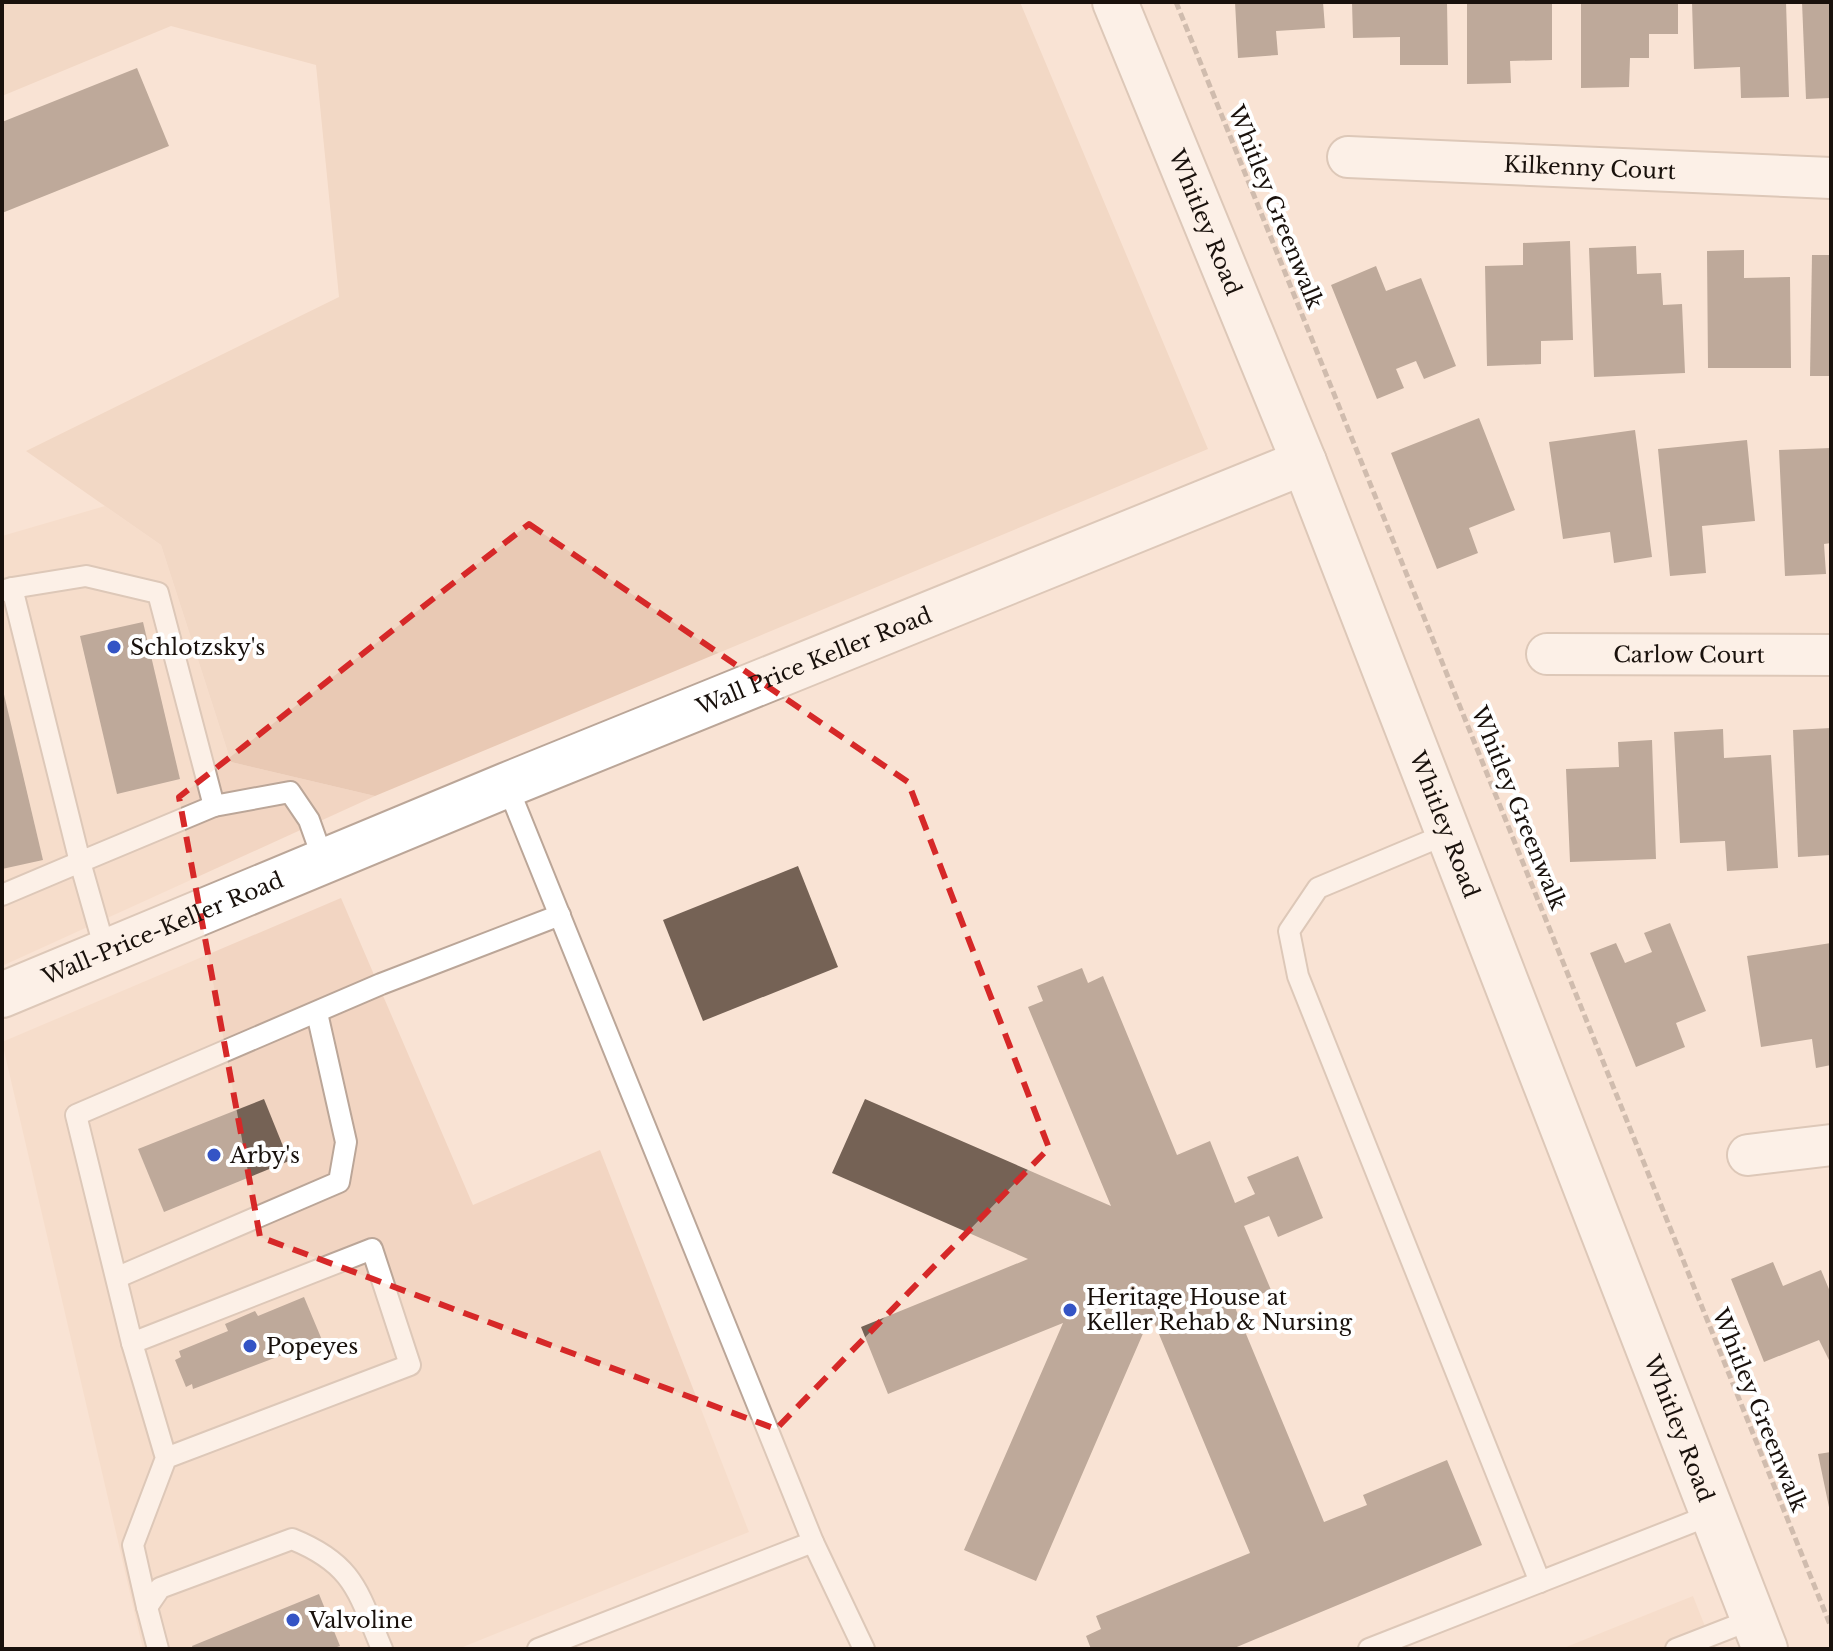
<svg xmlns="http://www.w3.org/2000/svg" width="1833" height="1651" font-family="'Libre Baskerville',serif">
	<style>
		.built { fill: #f2d5c2 }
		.green { fill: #e9c9b4 }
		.building { fill: #756255 }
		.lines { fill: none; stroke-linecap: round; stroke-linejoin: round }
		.lane-casing { stroke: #bba698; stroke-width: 24 }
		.street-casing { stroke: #bba698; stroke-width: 44 }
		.secondary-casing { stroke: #bba698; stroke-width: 48 }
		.path { stroke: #9e8d82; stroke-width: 5; stroke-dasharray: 8 4; stroke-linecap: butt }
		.lane { stroke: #fff; stroke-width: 20 }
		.street { stroke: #fff; stroke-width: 40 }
		.secondary { stroke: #fff; stroke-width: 44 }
		.marked { fill: none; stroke: #d62828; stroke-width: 6; stroke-dasharray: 16 10; stroke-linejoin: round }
		.poi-dot { fill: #3454c5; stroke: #fff; stroke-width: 3 }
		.labels { text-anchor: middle; stroke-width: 8; stroke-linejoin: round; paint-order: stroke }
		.street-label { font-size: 22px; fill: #19110c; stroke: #fff }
		.poi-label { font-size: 22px; fill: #19110c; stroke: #fff; text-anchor: start }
	</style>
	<rect width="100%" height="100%" fill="#f9e3d4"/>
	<g class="built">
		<polygon points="105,506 161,545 231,762 375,796 2,966 2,536"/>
		<polygon points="341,898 473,1205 600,1150 749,1532 458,1649 143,1649 2,1042"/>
		<polygon points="1693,1596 1714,1649 1561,1649"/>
	</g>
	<polygon class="green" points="2,2 1020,2 1208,449 375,796 231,762 161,545 26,451 339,297 316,65 171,26 2,96"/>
	<g class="building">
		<polygon points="1235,2 1323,2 1325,28 1276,31 1278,55 1238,58"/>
		<polygon points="1352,2 1447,2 1448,65 1400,65 1400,37 1353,38"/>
		<polygon points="1467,2 1552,2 1552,60 1510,61 1511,83 1467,84"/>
		<polygon points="1581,2 1678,2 1678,34 1649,34 1649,58 1630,58 1629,87 1581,88"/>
		<polygon points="1692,2 1786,2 1789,97 1741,98 1740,67 1694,69"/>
		<polygon points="1802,2 1831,2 1831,98 1806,99"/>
		<polygon points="137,68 169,146 2,213 2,122"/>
		<polygon points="1570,241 1573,340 1541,341 1541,364 1487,366 1485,266 1523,265 1523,243"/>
		<polygon points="1636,246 1637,274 1661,273 1663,305 1682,304 1685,373 1594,377 1589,248"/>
		<polygon points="1744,250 1744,278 1790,277 1791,368 1708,368 1707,251"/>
		<polygon points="1812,255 1831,255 1831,376 1810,376"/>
		<polygon points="1376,266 1386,291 1421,278 1456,366 1424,379 1416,361 1396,369 1404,388 1377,399 1331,285"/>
		<polygon points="1479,418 1515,510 1469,528 1478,553 1437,569 1391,453"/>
		<polygon points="1635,430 1652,557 1614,563 1610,532 1563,539 1549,442"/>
		<polygon points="1747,440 1755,521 1702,526 1706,573 1670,576 1658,449"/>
		<polygon points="1831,448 1831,543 1824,544 1826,574 1785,576 1779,450"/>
		<polygon points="143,622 180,779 117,794 80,636"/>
		<polygon points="2,686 43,860 2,869"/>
		<polygon points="1831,728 1831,855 1798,857 1793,730"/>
		<polygon points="1723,729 1724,758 1771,755 1778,868 1727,871 1725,841 1680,843 1674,732"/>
		<polygon points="1652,740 1656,859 1570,862 1566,769 1619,767 1618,742"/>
		<polygon points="798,866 838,967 703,1021 663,920"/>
		<polygon points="1670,923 1706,1011 1676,1023 1685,1047 1636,1067 1590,953 1616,943 1625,963 1652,952 1644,933"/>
		<polygon points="1831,943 1831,1065 1816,1068 1812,1039 1761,1047 1747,956"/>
		<polygon points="1082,968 1088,983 1103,976 1177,1155 1210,1141 1235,1203 1255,1194 1247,1177 1298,1156 1323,1218 1278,1237 1269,1216 1244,1226 1271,1290 1234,1305 1324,1522 1367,1505 1363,1495 1447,1460 1482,1545 1232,1649 1091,1649 1086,1636 1101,1629 1096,1616 1250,1553 1151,1315 1036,1581 964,1550 1063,1323 888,1394 861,1327 1028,1259 832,1173 865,1099 1111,1206 1028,1007 1043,1001 1037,986"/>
		<polygon points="264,1099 289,1161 164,1212 138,1149"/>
		<polygon points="1773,1262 1783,1286 1821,1270 1831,1294 1831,1364 1819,1340 1764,1362 1731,1279"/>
		<polygon points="304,1297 322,1340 193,1389 192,1384 186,1387 175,1360 181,1357 179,1351 228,1331 225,1324 255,1311 258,1316"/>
		<polygon points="1831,1452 1831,1512 1830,1512 1818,1454"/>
		<polygon points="319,1594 340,1646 331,1649 193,1649 192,1646"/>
	</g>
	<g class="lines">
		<g class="lane-casing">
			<g id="lane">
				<polyline points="12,588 86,576 158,593 214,806 290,792 309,820 324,862"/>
				<polyline points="2,591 12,588 80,862 214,806"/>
				<polyline points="507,785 813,1542"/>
				<polyline points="1449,833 1318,888 1289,931 1298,976 1540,1582"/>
				<polyline points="2,895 80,862 106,953"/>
				<polyline points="118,1277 339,1182 346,1142 317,1013"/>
				<polyline points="132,1343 76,1115 381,984 560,915"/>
				<polyline points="147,1607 133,1545 166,1458 410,1365 372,1249 132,1343 166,1458"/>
				<path d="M158 1649 147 1607 160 1588 292 1539C354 1564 358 1592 382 1649"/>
				<polyline points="538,1649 813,1542 864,1649"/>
				<polyline points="1369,1649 1713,1514"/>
				<polyline points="1676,1649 1753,1619"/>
			</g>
		</g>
		<g class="street-casing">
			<g id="street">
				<path id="s1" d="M1348 157 1831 178"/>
				<path id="s2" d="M1547 654 1831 655"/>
				<polyline points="1748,1155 1831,1145"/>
			</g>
		</g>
		<g class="secondary-casing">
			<g id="secondary">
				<path id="s3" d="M1115 2 1304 462 1765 1649"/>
				<path id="s4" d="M2 995 507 785 1304 462"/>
			</g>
		</g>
		<polyline class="path" points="1176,2 1831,1627"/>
		<use href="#lane" class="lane"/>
		<use href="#street" class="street"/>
		<use href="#secondary" class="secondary"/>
	</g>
	<path d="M0 0H1833V1651H0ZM529 524 908 782 1049 1148 776 1429 260 1237 179 797Z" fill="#f9e3d4" fill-opacity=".55" fill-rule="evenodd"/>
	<path class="marked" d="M529 524 908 782 1049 1148 776 1429 260 1237 179 797Z"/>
	<g class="poi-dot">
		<circle cx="114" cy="647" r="8"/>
		<circle cx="214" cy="1155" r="8"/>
		<circle cx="1070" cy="1310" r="8"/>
		<circle cx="250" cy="1346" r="8"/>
		<circle cx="293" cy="1620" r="8"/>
	</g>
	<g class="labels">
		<g class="street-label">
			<text dy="8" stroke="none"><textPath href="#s1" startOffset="242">Kilkenny Court</textPath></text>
			<text transform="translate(1276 207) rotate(68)" y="8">Whitley Greenwalk</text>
			<text dy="8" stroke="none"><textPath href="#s3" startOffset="238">Whitley Road</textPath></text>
			<text dy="8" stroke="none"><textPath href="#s2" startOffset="142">Carlow Court</textPath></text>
			<text dy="8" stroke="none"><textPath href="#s4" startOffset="878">Wall Price Keller Road</textPath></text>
			<text transform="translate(1519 808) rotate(68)" y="8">Whitley Greenwalk</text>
			<text dy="8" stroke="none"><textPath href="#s3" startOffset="886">Whitley Road</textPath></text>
			<text dy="8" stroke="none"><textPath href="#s4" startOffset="174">Wall-Price-Keller Road</textPath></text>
			<text transform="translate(1760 1410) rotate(68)" y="8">Whitley Greenwalk</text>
			<text dy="8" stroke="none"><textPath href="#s3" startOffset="1534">Whitley Road</textPath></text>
		</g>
		<g class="poi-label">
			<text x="130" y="655">Schlotzsky's</text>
			<text x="230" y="1163">Arby's</text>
			<text x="1086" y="1305">Heritage House at<tspan x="1086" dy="25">Keller Rehab &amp; Nursing</tspan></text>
			<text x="266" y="1354">Popeyes</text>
			<text x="309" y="1628">Valvoline</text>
		</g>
	</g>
	<rect width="1833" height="1651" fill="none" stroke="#19110c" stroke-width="8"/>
</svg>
